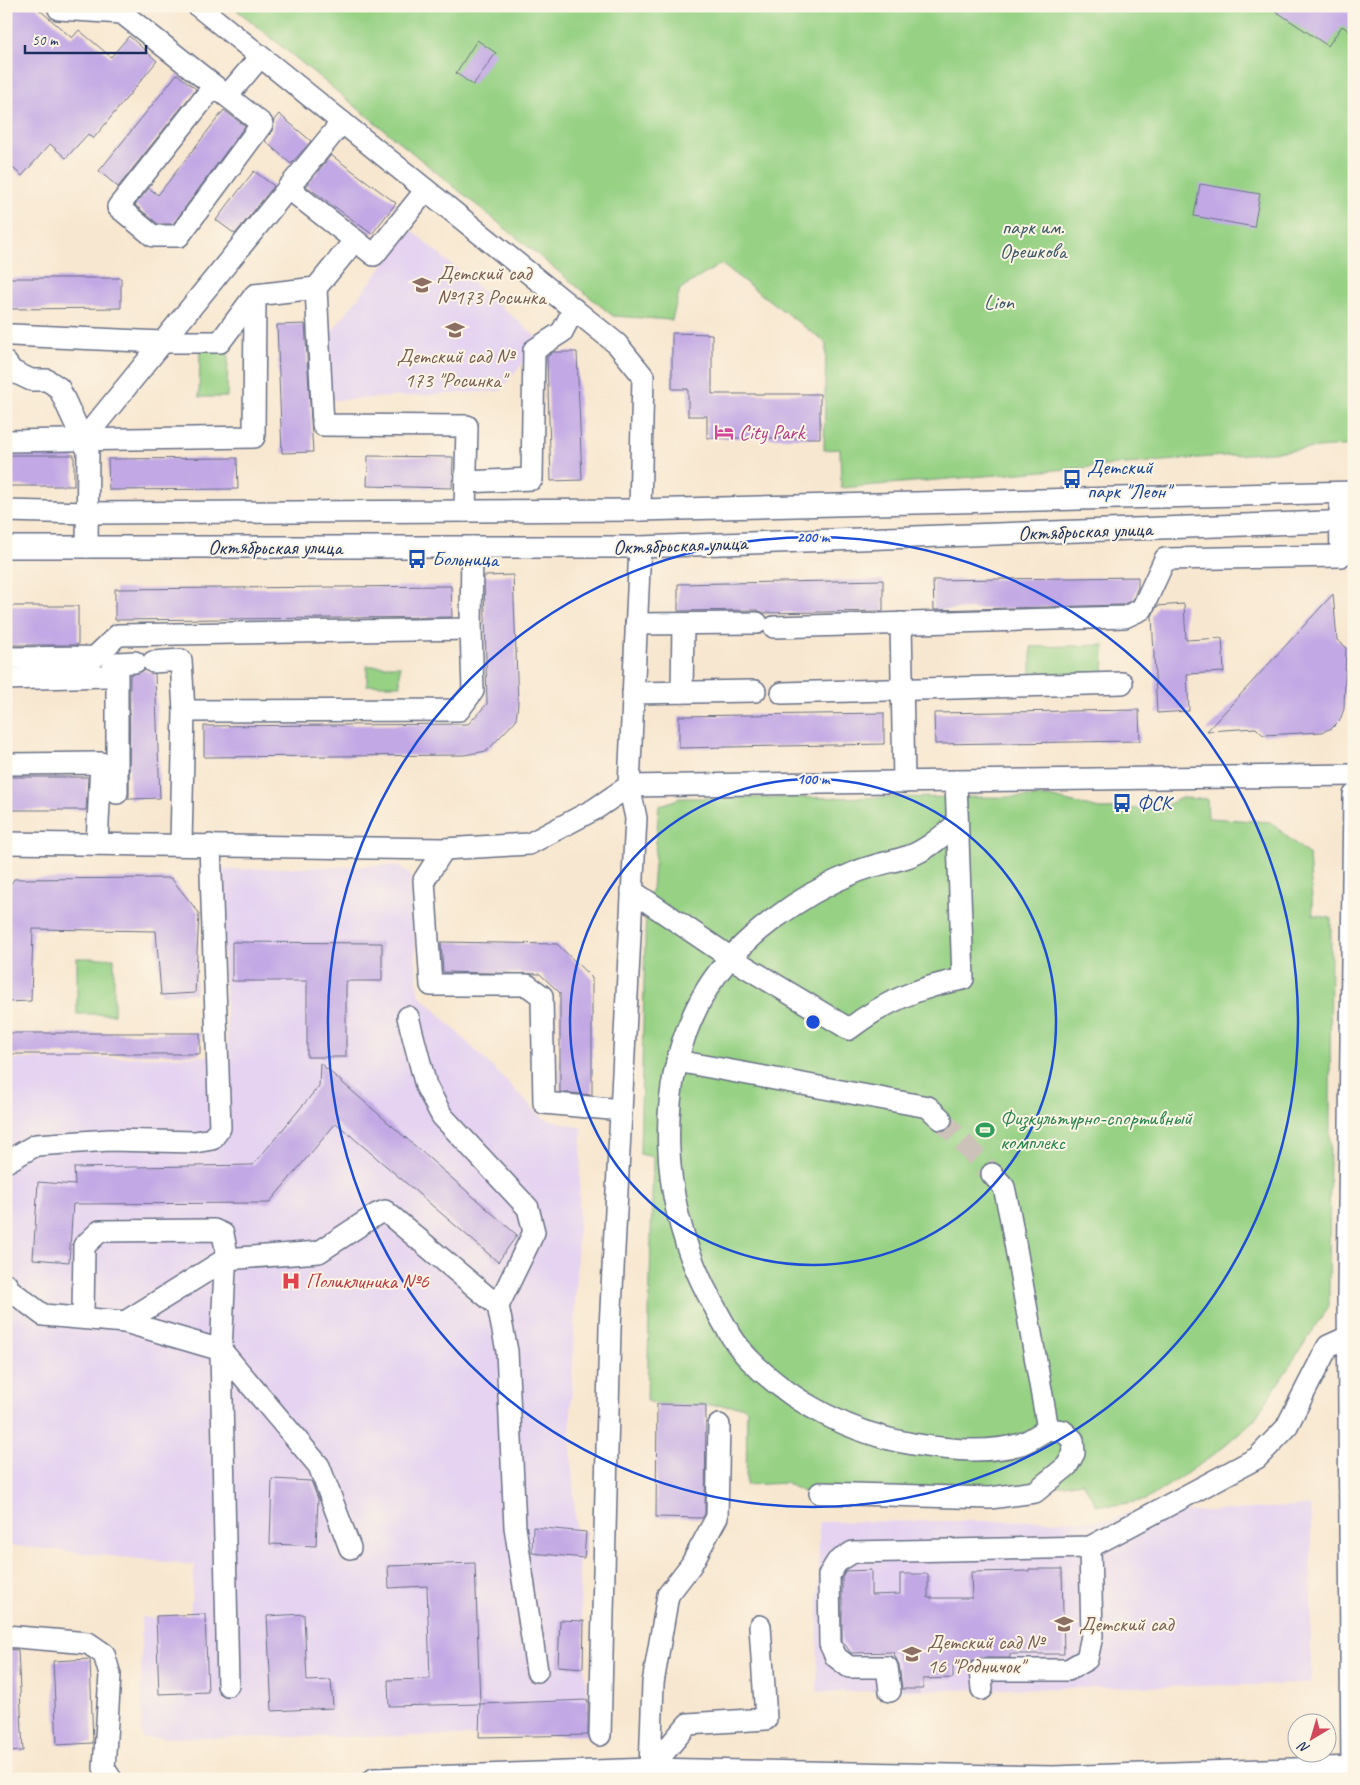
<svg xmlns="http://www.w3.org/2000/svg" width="1360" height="1785" font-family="Caveat,sans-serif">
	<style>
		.built { fill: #e5d3f1 }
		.green { fill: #96d184; stroke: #588071 }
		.building { fill: #c2a9e5 }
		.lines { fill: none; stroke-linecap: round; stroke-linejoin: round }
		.minor-tunnel { stroke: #ccc2b9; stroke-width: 21; stroke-dasharray: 21 11; stroke-linecap: butt }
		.minor-casing { stroke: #686f86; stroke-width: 24 }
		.minor { stroke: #fff; stroke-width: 21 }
		.ring { fill: none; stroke: #1d4ed8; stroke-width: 2.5 }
		.labels { text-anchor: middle; stroke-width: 4; stroke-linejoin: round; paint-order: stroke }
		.park-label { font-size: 21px; fill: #3a5868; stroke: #fcf5e5 }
		.education-label { font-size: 21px; fill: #785e54; stroke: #fcf5e5; text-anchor: start }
		.hotel-label { font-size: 21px; fill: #b23c85; stroke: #fcf5e5; text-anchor: start }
		.transit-label { font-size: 21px; fill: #164399; stroke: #fcf5e5; text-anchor: start }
		.street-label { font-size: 21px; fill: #1b2f5e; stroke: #fcf5e5 }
		.leisure-label { font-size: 21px; fill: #27864d; stroke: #fcf5e5; text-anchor: start }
		.health-label { font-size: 21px; fill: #be3a42; stroke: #fcf5e5; text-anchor: start }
		.centre { fill: #1d4ed8; stroke: #fcf5e5; stroke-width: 2.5 }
		.ring-label { font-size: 15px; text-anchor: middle; font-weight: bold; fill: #1d4ed8; stroke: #fcf5e5; stroke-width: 4; stroke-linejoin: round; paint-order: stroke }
	</style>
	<rect width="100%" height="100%" fill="#fcf5e5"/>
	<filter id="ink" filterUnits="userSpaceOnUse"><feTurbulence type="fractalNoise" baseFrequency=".02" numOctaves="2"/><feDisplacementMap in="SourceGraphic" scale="10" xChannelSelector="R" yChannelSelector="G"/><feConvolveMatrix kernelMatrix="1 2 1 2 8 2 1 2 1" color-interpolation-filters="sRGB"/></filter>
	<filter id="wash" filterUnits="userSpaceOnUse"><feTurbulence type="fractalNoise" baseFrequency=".0096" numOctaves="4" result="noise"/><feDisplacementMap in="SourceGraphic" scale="20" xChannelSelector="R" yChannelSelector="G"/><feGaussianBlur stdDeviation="1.12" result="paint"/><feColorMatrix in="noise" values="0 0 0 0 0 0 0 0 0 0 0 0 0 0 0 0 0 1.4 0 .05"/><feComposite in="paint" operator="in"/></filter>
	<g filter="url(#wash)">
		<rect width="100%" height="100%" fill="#f8e7d0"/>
		<g class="built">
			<polygon points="411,230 541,341 500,391 318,401 319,348"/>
			<polygon points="399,865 411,876 418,993 543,1118 582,1128 570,1434 589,1735 142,1738 141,1617 189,1623 195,1565 6,1545 6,1059 228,1056 220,870"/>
			<polygon points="1311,1506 1311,1684 817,1692 819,1522 1112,1520 1130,1511 1138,1529 1176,1513"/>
		</g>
		<g class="green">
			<polygon points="232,6 1354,6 1354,445 841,488 840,449 824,450 826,343 721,264 680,289 672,320 613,316"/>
			<polygon points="200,349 228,350 227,397 199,397"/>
			<polygon points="1104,645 1103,681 1031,682 1031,647"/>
			<rect x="367" y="666" width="33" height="19"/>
			<polygon points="1049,797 1099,809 1161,808 1181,798 1207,799 1208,818 1270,822 1309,855 1313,915 1331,918 1329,1306 1254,1420 1211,1457 1146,1500 1116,1505 1096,1505 1083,1482 1058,1486 811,1496 786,1483 746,1485 747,1410 742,1406 657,1404 647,1401 653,1157 640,1154 646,900 652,889 659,806 680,798"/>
			<rect x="77" y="958" width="37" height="56"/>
		</g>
		<g id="blocks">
			<g class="building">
				<polygon points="6,6 35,6 72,38 79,30 111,57 129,36 157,61 93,139 88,134 66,158 50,144 22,176 6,162"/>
				<polygon points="1268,6 1354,6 1354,34 1342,26 1328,46"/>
				<polygon points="477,40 496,53 473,85 456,73"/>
				<polygon points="177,74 196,89 118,187 99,171"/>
				<polygon points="224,110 245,126 173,224 158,224 135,205 149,188 158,195"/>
				<polygon points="279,114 311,141 291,164 265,141 272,131 274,120"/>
				<polygon points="331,155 396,203 372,234 306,186"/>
				<polygon points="254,171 274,186 235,234 216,220"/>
				<polygon points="1200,184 1260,194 1254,227 1194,216"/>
				<polygon points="6,278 121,278 121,308 6,309"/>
				<polygon points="305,324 313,452 282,453 277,325"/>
				<polygon points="672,333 712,334 712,394 820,394 820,438 707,438 707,416 688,416 688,389 672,389"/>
				<polygon points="553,352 577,352 582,480 551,481 547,357"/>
				<rect x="6" y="455" width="68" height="31"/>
				<polygon points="368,456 453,457 452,488 367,486"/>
				<polygon points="237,458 238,489 109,490 108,459"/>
				<polygon points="513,575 518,703 516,720 487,751 464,755 204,757 204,726 468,724 487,704 484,576"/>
				<polygon points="1138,577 1138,587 1133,600 1122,605 934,610 933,580"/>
				<polygon points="883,580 883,611 764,613 757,610 678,611 678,584"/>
				<polygon points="451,586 452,617 115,620 115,589"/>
				<polygon points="1333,594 1337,640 1346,647 1344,709 1340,720 1332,728 1322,732 1263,735 1256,728 1207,731"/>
				<polygon points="1184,604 1186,640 1222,638 1224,672 1187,674 1189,711 1157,713 1152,616 1157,606"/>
				<rect x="10" y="606" width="68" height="39"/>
				<polygon points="144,670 155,674 160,798 129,799 130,675"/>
				<polygon points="1139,710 1140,741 935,744 934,713"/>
				<polygon points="884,713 884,744 679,748 679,716"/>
				<polygon points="6,777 88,777 86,810 6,810"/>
				<polygon points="171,878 199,913 195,993 161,995 156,931 33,929 31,1001 6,1002 6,891 14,879"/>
				<polygon points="232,942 382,943 382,981 346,981 346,1057 307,1057 307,981 232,981"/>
				<polygon points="441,942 557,944 592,978 592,1095 560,1092 560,993 540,974 443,972"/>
				<rect x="7" y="1033" width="193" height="21"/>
				<polygon points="320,1063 517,1235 498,1262 336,1123 269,1203 73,1204 69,1262 33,1259 38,1182 75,1185 74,1168 253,1165 319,1086"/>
				<polygon points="657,1404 706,1405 705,1514 702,1518 656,1517"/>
				<polygon points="272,1479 311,1481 318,1499 316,1546 270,1544"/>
				<polygon points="533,1527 586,1532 584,1558 532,1553"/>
				<polygon points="475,1563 480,1704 389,1706 388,1680 430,1679 427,1586 389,1588 388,1566"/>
				<polygon points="1029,1569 1062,1569 1064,1654 1010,1654 1010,1658 980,1658 971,1662 953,1663 953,1678 923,1679 923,1689 902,1689 899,1665 893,1652 851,1653 842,1641 842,1578 846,1571 871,1570 871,1595 900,1594 900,1574 928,1574 928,1598 972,1598 971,1572 1029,1571"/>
				<polygon points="205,1614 208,1692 159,1694 156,1616"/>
				<polygon points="304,1614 307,1681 331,1680 333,1708 272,1711 267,1616"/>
				<polygon points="560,1620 584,1621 583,1668 558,1666"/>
				<polygon points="6,1649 18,1650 23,1751 6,1752"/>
				<polygon points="90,1659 93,1743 57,1745 53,1661"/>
				<polygon points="588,1700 588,1735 479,1737 480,1704"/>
			</g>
		</g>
	</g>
	<g filter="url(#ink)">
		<use href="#blocks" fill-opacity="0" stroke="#686f86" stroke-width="1"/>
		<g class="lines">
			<polyline class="minor-tunnel" points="941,1119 992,1174"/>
			<g class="minor-casing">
				<g id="minor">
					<polyline points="198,6 617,344 643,376 640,510"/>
					<polyline points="59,9 122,13 227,96 260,57"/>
					<polyline points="214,86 118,207 153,236 179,236 262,124 227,96"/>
					<polyline points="288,188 374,255 426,190"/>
					<polyline points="316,288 323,425 467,426 465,511"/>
					<polyline points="12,335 162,342 220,342 255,295 316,288 355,240"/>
					<polyline points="6,363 12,371 31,380 47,380 59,388 88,451 87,547"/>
					<polyline points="83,440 342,122"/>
					<polyline points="6,441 254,437 255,295"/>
					<polyline points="466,482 532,479 534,350 562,332 574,309"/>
					<polyline points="6,511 88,513 640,510 1354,492"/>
					<polyline points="6,547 640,547 1354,521"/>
					<polyline points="901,623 904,782"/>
					<polyline points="636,624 757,623"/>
					<polyline points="774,627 1125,617 1142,609 1165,559 1341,556 1340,507"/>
					<polyline points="6,658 95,657 118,635 471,629 472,547"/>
					<polyline points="153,662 181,660 184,711"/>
					<polyline points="117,663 117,793"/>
					<polyline points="6,679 107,676 117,663 135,662"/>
					<polyline points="682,692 683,624"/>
					<polyline points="633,693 755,691"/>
					<polyline points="782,693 1122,683"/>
					<polyline points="9,764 101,763 97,843"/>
					<path d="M957 824C942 836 928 849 910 856 892 862 873 865 856 872 802 894 737 939 707 989 650 1084 660 1209 713 1304 724 1324 734 1344 750 1360 792 1403 853 1434 913 1444 947 1450 987 1454 1021 1444 1030 1441 1039 1434 1048 1429L1010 1215 1004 1187 992 1174"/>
					<polyline points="6,843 444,849 529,844 595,809 629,786 1354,775"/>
					<polyline points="181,844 184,711 459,710 473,691 471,629"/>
					<polyline points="444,849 424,880 431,985 527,985 542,996 544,1103 621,1110"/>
					<path d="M632 891 731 958 849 1029C884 1002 919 987 963 979L956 781"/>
					<polyline points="677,1061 928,1107 941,1119"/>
					<polyline points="6,1162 36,1145 110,1140 195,1142 212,1139 220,1128 210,845"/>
					<polyline points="6,1284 10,1290 43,1315 125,1322 221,1350 319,1466 350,1548"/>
					<polyline points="498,1306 507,1351 515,1527 537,1671"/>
					<polyline points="83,1316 84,1246 100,1231 214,1230 223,1234 226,1249 221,1350 228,1685"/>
					<polyline points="125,1322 226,1259 319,1252 377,1214 385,1211 498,1306 534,1232 528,1208 442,1116 426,1086 408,1017"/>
					<polyline points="820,1493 990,1498 1035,1492 1067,1466 1074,1453 1073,1440 1063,1431 1048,1429"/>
					<polyline points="6,1636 88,1643 104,1654 110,1675 104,1768 111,1779"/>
					<polyline points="982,1689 980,1670 1068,1670 1087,1659 1092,1636 1090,1547"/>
					<polyline points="890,1691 887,1667 849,1667 836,1657 830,1644 829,1575 837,1562 853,1552 1090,1547 1257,1458 1286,1428 1328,1346 1348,1337"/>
					<polyline points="600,1735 610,1328 636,818 629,786 640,547"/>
					<polyline points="1352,1767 1348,1292 1354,795"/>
					<polyline points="650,1769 653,1683 668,1595 691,1565 717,1517 719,1425"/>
					<polyline points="650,1769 688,1724 766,1719 760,1626"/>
					<polyline points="374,1779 650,1769 1053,1777 1354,1767"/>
				</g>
			</g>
			<use href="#minor" class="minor"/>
		</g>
	</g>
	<g class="ring">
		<circle cx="813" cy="1022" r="243"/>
		<circle cx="813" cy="1022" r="485"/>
	</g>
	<defs>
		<g id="school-bare" transform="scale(1.5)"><path d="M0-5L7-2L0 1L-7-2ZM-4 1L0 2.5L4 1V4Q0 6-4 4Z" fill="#8d6e63" stroke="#fcf5e5" stroke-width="2.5" paint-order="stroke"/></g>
		<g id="hotel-bare" transform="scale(1.5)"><path d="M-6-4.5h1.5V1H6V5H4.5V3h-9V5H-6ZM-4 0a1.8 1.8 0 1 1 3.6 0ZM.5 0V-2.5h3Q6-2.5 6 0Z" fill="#d1479c" stroke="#fcf5e5" stroke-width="2.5" paint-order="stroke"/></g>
		<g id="bus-bare" transform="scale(1.5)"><path d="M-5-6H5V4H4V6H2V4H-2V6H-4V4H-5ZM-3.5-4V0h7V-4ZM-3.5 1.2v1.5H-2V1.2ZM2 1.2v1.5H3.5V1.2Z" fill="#1a4fb4" stroke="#fcf5e5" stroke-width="2.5" paint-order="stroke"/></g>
		<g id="stadium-bare" transform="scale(1.5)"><path d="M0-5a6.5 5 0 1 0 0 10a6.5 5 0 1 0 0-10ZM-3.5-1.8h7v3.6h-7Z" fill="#2e9e5b" stroke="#fcf5e5" stroke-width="2.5" paint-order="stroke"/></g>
		<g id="hospital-bare" transform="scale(1.5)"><path d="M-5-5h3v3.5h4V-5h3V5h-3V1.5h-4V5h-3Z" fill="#e0444e" stroke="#fcf5e5" stroke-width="2.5" paint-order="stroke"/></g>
	</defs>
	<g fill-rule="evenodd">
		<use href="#school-bare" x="422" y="285"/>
		<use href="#school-bare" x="455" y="330"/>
		<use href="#hotel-bare" x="724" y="432"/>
		<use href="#bus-bare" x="1072" y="479"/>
		<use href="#bus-bare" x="417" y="559"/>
		<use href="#bus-bare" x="1122" y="803"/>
		<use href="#stadium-bare" x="985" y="1130"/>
		<use href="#hospital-bare" x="291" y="1281"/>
		<use href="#school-bare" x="1064" y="1624"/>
		<use href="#school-bare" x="912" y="1654"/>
	</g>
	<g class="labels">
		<g class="park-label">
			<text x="1033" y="234">парк им.<tspan x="1033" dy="24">Орешкова</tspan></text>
			<text x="999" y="309">Lion</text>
		</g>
		<g class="education-label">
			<text x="437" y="280">Детский сад<tspan x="437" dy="24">№173 Росинка</tspan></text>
			<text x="455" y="363" text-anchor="middle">Детский сад №<tspan x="455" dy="24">173 "Росинка"</tspan></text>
			<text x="1079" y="1631">Детский сад</text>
			<text x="927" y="1649">Детский сад №<tspan x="927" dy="24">16 "Родничок"</tspan></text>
		</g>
		<g class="hotel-label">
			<text x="739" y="439">City Park</text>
		</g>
		<g class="transit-label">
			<text x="1087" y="474">Детский<tspan x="1087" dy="24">парк "Леон"</tspan></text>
			<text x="432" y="566">Больница</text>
			<text x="1137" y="810">ФСК</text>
		</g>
		<g class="street-label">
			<text transform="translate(1085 531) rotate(-2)" y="7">Октябрьская улица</text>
			<text transform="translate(680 545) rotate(-2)" y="7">Октябрьская улица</text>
			<text x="275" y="554">Октябрьская улица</text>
		</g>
		<g class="leisure-label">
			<text x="1000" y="1125">Физкультурно-спортивный<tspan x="1000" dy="24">комплекс</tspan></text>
		</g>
		<g class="health-label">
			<text x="306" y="1288">Поликлиника №6</text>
		</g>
	</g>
	<circle cx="813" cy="1022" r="8" class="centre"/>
	<g class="ring-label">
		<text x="813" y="542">200 m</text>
		<text x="813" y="784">100 m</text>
	</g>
	<rect width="1360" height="1785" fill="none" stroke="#fcf5e5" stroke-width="25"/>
	<g transform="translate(1312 1738) rotate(218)"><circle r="24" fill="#fcf5e5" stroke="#a2a6af"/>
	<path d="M0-4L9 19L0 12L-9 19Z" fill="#d1495b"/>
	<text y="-8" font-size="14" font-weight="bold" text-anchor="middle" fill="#1b2f5e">N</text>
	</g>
	<path d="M25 45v8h121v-8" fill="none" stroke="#1b2f5e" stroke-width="2.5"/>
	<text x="32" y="45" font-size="15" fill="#1b2f5e" stroke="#fcf5e5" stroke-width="4" paint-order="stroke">50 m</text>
</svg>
